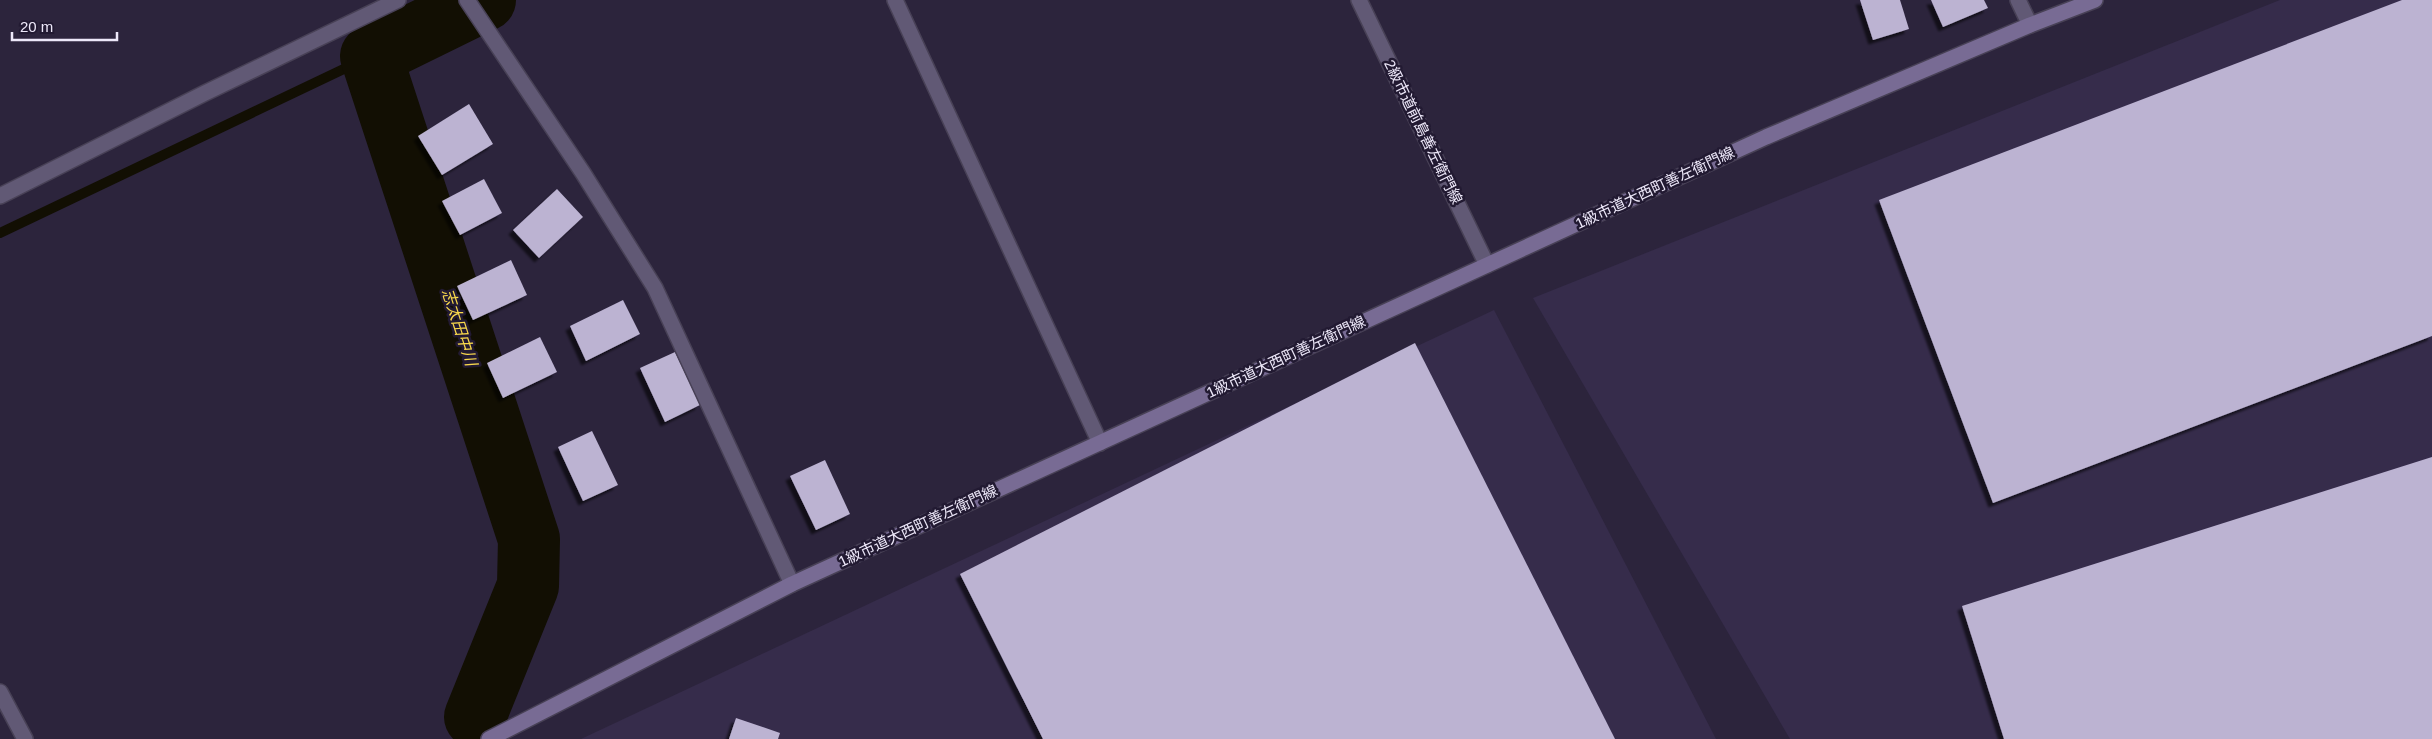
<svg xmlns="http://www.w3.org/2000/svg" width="2432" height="739" font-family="Helvetica,'Noto Sans JP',sans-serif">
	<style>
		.built { fill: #362c4b }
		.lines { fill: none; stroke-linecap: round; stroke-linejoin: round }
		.stream { stroke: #120f03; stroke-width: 10 }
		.river { stroke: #120f03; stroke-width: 62 }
		.building { fill: #bcb3d2; filter: url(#shadow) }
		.street-casing { stroke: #484156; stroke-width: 18 }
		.secondary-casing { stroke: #484156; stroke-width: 18 }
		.street { stroke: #615975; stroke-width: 15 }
		.secondary { stroke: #786b94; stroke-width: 15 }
		.labels { text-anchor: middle; stroke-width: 5; stroke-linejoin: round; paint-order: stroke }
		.street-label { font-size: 15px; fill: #ede8f9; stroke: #221a32 }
		.water-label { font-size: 16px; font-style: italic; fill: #f9d94c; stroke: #221a32 }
	</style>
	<defs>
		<filter id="shadow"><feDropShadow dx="-4.5" dy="4.5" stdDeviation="1" flood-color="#0009"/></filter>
	</defs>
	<rect width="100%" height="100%" fill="#2c243c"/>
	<g class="built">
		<polygon points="2280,0 2432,0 2432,739 1790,739 1533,298"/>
		<polygon points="1494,310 1716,739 581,739"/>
	</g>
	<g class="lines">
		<polyline class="stream" points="0,233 371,56"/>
		<polyline class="river" points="475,717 528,586 529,539 371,56 485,0"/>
	</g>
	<g class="building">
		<polygon points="1860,0 1900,0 1909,29 1873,40"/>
		<polygon points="1931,0 1984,0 1988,8 1943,27"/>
		<polygon points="2402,0 2432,0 2432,336 1993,503 1879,200"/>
		<polygon points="469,104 493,144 442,175 418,136"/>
		<polygon points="484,179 502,213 460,235 442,201"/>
		<polygon points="557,189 583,217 539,258 513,230"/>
		<polygon points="511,260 527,295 473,320 457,286"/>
		<polygon points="623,300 640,334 586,361 570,326"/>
		<polygon points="540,337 557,372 503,398 487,363"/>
		<polygon points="1415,343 1615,739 1043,739 960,574"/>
		<polygon points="675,352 700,405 665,422 640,368"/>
		<polygon points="592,431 618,485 583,501 558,447"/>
		<polygon points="2432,457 2432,739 2004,739 1962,606"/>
		<polygon points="825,460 850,514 816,530 790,476"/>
		<polygon points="736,718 780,733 778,739 729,739"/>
	</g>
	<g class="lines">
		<g class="street-casing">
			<g id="street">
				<polyline points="467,0 583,173 655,288 792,584"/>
				<polyline points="895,0 1100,443"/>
				<polyline points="1359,0 1487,265"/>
				<polyline points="2018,0 2030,25"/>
				<polyline points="0,196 205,93 398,0"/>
				<polyline points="0,692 25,739"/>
			</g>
		</g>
		<g class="secondary-casing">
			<polyline id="secondary" points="489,739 792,584 1766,137 2030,25 2095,0"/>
		</g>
		<use href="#street" class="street"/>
		<use href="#secondary" class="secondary"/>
	</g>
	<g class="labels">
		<g class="street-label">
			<text transform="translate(1423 132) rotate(64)" y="5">2級市道前島善左衛門線</text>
			<text transform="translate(1655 188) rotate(-25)" y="5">1級市道大西町善左衛門線</text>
			<text transform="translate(1286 357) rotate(-25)" y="5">1級市道大西町善左衛門線</text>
			<text transform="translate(918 526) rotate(-25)" y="5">1級市道大西町善左衛門線</text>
		</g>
		<g class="water-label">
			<text transform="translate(460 327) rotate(72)" y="6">志太田中川</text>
		</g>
	</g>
	<path d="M12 32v8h105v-8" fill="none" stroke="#ede8f9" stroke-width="2.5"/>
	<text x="20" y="32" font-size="15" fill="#ede8f9" stroke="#221a32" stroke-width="4" paint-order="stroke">20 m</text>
</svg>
